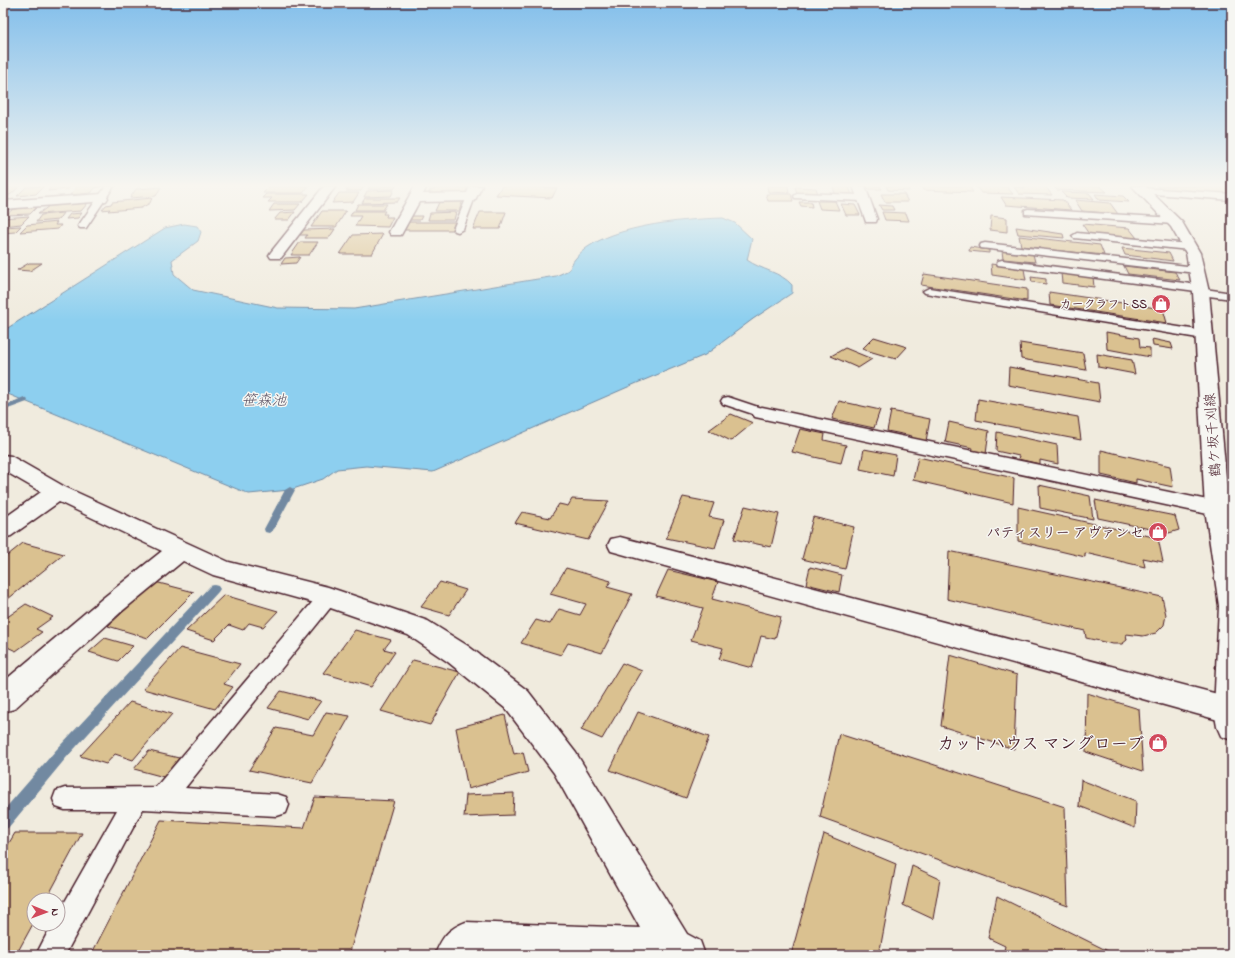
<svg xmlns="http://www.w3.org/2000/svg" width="1235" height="958" font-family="'Indie Flower','Klee One',sans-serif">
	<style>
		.water { fill: #8dcfef; stroke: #7289a1 }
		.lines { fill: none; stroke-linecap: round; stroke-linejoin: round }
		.stream { fill: #7289a1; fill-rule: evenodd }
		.building { fill: #dac190; stroke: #4a1f2b }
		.lane-casing { stroke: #4a1f2b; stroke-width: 3 }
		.street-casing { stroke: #4a1f2b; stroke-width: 3 }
		.secondary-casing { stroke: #4a1f2b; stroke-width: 3 }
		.lane { fill: #f6f6f2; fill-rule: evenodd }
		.street { fill: #f6f6f2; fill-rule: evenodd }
		.secondary { fill: #f6f6f2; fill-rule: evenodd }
		.labels { text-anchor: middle; stroke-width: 3; stroke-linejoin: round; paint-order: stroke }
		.far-poi-label { font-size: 12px; font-weight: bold; fill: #4a1f2b; stroke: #f6f6f2; text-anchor: end }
		.street-label { font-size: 14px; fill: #4a1f2b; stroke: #f6f6f2 }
		.poi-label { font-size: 14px; font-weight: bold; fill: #4a1f2b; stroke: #f6f6f2; text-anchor: end }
		.water-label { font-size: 15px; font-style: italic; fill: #5e5466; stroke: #f6f6f2 }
		.near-poi-label { font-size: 17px; font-weight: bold; fill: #4a1f2b; stroke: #f6f6f2; text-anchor: end }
	</style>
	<rect width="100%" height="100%" fill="#f0ebde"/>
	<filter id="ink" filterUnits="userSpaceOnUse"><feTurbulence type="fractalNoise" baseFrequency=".025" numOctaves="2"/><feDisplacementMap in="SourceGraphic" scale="8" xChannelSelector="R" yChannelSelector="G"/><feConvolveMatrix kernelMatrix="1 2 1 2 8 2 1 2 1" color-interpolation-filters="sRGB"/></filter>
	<g filter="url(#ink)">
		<path class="water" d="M723 218 735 223 752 239 747 260C761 270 781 272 792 285V293L753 319 705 355 637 383 433 472 366 466 337 469 323 479 290 490 249 494 3 392V331L165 228 184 224 197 226 201 232 198 241 172 260 174 274 193 290 278 308 354 309 556 276 569 270C571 267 572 262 575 259 599 226 684 219 723 218Z"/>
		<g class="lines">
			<g class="stream">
				<polygon points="24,397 28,400 27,402 8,409 4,406"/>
				<polygon points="290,487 295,490 274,529 269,533 265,532 264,529 285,490"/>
				<polygon points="214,585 218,586 220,589 218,592 66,758 8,828 3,830 3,811 56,750 210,586"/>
			</g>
		</g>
		<g class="building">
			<polygon points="3,186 20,186 10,195 3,196"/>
			<polygon points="44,186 36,194 17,196 26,187"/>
			<polygon points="52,186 70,186 68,189 48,191"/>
			<polygon points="77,186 102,186 95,188 91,193 70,195"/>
			<polygon points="270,186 309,186 303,193 263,193"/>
			<polygon points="350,186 364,186 361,191 346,191"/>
			<polygon points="370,186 396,186 394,189 368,189"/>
			<polygon points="502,186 517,186 557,188 552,198 496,195"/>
			<polygon points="767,186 788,186 789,193 768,192"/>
			<polygon points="833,186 849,187 852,195 835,194"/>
			<polygon points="866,186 880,186 882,189 869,189"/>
			<polygon points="886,186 907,186 909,191 888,190"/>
			<polygon points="921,186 969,186 973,192 923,190"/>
			<polygon points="976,186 1007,187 1013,194 981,193"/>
			<polygon points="1023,186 1045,186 1052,195 1019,194 1014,187 1025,188"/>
			<polygon points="1053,186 1100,186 1107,192 1057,190"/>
			<polygon points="1157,186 1232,186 1232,194 1175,191 1161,189"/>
			<polygon points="161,187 156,196 130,198 136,189"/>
			<polygon points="468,187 465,194 429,194 430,190 434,190 435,188"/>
			<polygon points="795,187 816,188 818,194 797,193"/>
			<polygon points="394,190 391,196 364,197 367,191"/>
			<polygon points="1061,192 1089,193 1094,199 1067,198"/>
			<polygon points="339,193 359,193 353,202 332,203"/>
			<polygon points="266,194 309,194 302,202 268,202 272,198 262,198"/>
			<polygon points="766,194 791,194 793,201 768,201"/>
			<polygon points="881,194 904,194 908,202 885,202"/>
			<polygon points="1095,194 1123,196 1129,202 1099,200"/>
			<polygon points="1001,197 1063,200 1071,210 1006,205"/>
			<polygon points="152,198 150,203 141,208 108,211 110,209 102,210 106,205 111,204 112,202"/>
			<polygon points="365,198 400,198 397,202 362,203"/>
			<polygon points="440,200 463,200 459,211 435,211"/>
			<polygon points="1075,200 1110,203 1118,214 1082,211"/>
			<polygon points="817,201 835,201 839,210 820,209"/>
			<polygon points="799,202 811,202 812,207 801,206"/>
			<polygon points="88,203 81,211 38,214 49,206"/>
			<polygon points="274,204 300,204 295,210 269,211"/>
			<polygon points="358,204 387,204 383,210 355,210"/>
			<polygon points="841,204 855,205 860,215 846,215"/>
			<polygon points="879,205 892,206 894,210 882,210"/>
			<polygon points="37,207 30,214 6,215 13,209"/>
			<polygon points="322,211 346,211 336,227 311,227"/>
			<polygon points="353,211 385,211 383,214 387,214 386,217 393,217 388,227 355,226 361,216 350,216"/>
			<polygon points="295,212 289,220 274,220 280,213"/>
			<polygon points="456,212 454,220 428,220 430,213"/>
			<polygon points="480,212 506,212 500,229 473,229"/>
			<polygon points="882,212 906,213 909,221 885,220"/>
			<polygon points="63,213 58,220 36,222 41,215"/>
			<polygon points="82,213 78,218 66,219 70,214"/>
			<polygon points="29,216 21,224 3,226 3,218"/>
			<polygon points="412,216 422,216 420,220 410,220"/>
			<polygon points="991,216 1007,218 1007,232 990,230"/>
			<polygon points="57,222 55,225 61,225 58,229 20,232 27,225"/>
			<polygon points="408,222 455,222 452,230 404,230"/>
			<polygon points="1082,224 1129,228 1137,238 1089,234"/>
			<polygon points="21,226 15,232 3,233 3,227"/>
			<polygon points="1016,227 1063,234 1064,238 1018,234"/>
			<polygon points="335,229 329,238 305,238 307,235 300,235 304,230"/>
			<polygon points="383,234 372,254 340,254 353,235"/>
			<polygon points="1019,236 1100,245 1104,255 1040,249 1040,248 1021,246"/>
			<polygon points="300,242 318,242 309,255 291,255"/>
			<polygon points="970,247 989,250 989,253 969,251"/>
			<polygon points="1122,248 1169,253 1173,261 1125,255"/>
			<polygon points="1002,251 1033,254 1035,262 1003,259"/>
			<polygon points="300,257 296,263 281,264 285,258"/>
			<polygon points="29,263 42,263 30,271 17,270"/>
			<polygon points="991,264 1024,269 1026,280 992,275"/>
			<polygon points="1124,266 1175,272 1180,280 1128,274"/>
			<polygon points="1061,273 1093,277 1094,287 1062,283"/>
			<polygon points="924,274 1027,289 1027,301 921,285"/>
			<polygon points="1031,277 1046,279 1046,284 1032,282"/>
			<polygon points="1049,292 1163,309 1167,323 1050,305"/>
			<polygon points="1106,332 1139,338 1140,347 1150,348 1150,357 1107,349"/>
			<polygon points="874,337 907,347 896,359 862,349"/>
			<polygon points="1152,339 1171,343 1173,349 1153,346"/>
			<polygon points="1020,343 1083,353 1086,370 1021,359"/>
			<polygon points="845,348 872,359 858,368 831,356"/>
			<polygon points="1097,354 1132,360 1135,374 1098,367"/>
			<polygon points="1009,367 1098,383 1100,402 1008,385"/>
			<polygon points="978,399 1078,417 1081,440 976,420"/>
			<polygon points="839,401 880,410 874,428 832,419"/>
			<polygon points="891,411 930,419 926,441 911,438 912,436 887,431"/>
			<polygon points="731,414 753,423 731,441 709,430"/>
			<polygon points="949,422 989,431 986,454 972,451 973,448 945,442"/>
			<polygon points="800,429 825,434 824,440 846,445 841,463 792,452"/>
			<polygon points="997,432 1057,445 1058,464 1040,460 1040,464 1018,459 1019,456 996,451"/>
			<polygon points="864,449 896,455 893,476 860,469"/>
			<polygon points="1101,450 1170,466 1173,487 1136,479 1136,483 1101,475"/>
			<polygon points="918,457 1014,478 1013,503 913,480"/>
			<polygon points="1039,485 1090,496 1093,519 1040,508"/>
			<polygon points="683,497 714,503 709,517 724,520 715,548 666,538"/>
			<polygon points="572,499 609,501 588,540 515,523 522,512 550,518 559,504 568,506"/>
			<polygon points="1095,500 1175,516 1179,530 1169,533 1098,518"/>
			<polygon points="745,506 779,514 771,547 734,539"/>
			<polygon points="1018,507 1158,538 1163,562 1143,558 1145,567 1085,553 1085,557 1018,541"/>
			<polygon points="813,517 854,527 845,569 802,559"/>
			<polygon points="23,543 64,554 3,603 3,559"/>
			<polygon points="949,551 1162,597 1166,615 1164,625 1156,633 1143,636 1126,634 1127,640 1122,644 1113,644 1086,638 1085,631 947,599"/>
			<polygon points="810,567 842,575 839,592 806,584"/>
			<polygon points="566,568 611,581 607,587 632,594 602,653 568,643 561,655 521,643 536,620 550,624 559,609 580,615 586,604 550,594"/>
			<polygon points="668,570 718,582 712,599 781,617 775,639 761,636 752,668 719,659 723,648 691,640 703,608 656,596"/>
			<polygon points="155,582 194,592 148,638 108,626"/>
			<polygon points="440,582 466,590 449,615 421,607"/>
			<polygon points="224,595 278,611 263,627 249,623 243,630 229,625 214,640 186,631"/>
			<polygon points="26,604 53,617 36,629 42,632 16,651 3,645 3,620"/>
			<polygon points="355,630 391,640 384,649 395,652 371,687 323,673"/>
			<polygon points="105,638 133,646 118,661 89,652"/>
			<polygon points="180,648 240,664 224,684 233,687 215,709 143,689"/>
			<polygon points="950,655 1017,675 1014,749 941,726"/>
			<polygon points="413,660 460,672 430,725 381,711"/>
			<polygon points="622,663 642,671 602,739 581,730"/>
			<polygon points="281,691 321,701 308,719 268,708"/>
			<polygon points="1087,693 1139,709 1143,771 1086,752"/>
			<polygon points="130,702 172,714 133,760 115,754 106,764 80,756"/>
			<polygon points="326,712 350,716 312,783 249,770 276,728 313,735"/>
			<polygon points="638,712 709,737 686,798 610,770"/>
			<polygon points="505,715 514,754 523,752 528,772 468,789 456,728"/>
			<polygon points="839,734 1065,807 1068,906 820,817"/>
			<polygon points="149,751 179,758 164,777 134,769"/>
			<polygon points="1081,780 1136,801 1135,828 1079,806"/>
			<polygon points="514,793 513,815 464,817 466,795"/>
			<polygon points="315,797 394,801 349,955 256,951 255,955 91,955 161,820 304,828"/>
			<polygon points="15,833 82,833 46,900 34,900 34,922 16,955 3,955 3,853"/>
			<polygon points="824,834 896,864 879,955 791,955"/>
			<polygon points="912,866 940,879 933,919 903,905"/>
			<polygon points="997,896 1116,955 1003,955 1005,946 988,938"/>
		</g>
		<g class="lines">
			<g class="lane-casing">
				<g id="lane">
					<polygon points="106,186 114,186 86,228 80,228 78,226"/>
					<polygon points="1144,188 1232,194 1232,200 1141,193 1140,191"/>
					<polygon points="798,193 863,195 867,198 863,201 795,198 794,196"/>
					<polygon points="471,194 475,197 463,229 458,232 455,231 453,229 467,197"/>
					<polygon points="1028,209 1174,218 1179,221 1174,224 1025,214 1025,210"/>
					<polygon points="1077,233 1189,244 1194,247 1189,250 1074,238 1072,236"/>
					<polygon points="985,243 1196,267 1201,270 1196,273 981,248 980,246 981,244"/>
					<polygon points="1002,260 1200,285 1204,286 1205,289 1232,293 1232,299 1201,295 1197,294 1196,291 998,265 997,263 998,261"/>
					<polygon points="929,288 1204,331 1210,335 1204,339 925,293 923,291"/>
					<polygon points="728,397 767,410 769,413 767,416 762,417 723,404 721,401 723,398"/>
					<polygon points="328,590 335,592 337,597 335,602 185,788 277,794 286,797 289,805 286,813 277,816 143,809 65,955 36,955 52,924 58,924 58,914 117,810 65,810 56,807 53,799 56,791 65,788 156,787 321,592"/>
				</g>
			</g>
			<g class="street-casing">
				<g id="street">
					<polygon points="324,186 336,186 281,258 271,258 269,255 271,252"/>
					<polygon points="415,186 427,186 423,194 467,193 470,186 482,186 475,200 471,201 419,202 401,235 391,235 389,232"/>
					<polygon points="853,186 865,186 877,219 876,222 866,222 865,219"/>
					<polygon points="102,194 106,195 108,198 106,201 3,209 3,201"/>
					<polygon points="762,407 1217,502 1225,504 1229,509 1225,514 1217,516 755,417 752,413 755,409"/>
					<path d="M3 455 11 456 65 487 229 562 328 587 428 621 468 646 528 691 576 753 687 934 700 941 705 955H435C442 937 448 929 466 922L640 928 554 773 506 709 448 662 408 635 322 605 213 575 183 561 121 612 14 709 3 712V682L103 598 162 551 59 502 11 536 3 538V519L41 492 3 470Z"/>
					<polygon points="620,537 1229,697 1232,698 1232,722 1229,723 611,551 608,545 611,539"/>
				</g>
			</g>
			<g class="secondary-casing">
				<polygon id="secondary" points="1132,186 1145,186 1182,222 1200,253 1209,292 1229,509 1232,529 1232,740 1221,736 1217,727 1214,710 1219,606 1205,509 1193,292 1186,253 1171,227"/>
			</g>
			<use href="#lane" class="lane"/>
			<use href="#street" class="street"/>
			<use href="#secondary" class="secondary"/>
		</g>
	</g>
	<linearGradient id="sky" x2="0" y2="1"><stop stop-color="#83bfeb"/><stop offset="0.58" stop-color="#f8f6f0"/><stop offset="1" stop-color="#f8f6f0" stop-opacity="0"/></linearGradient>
	<rect width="1235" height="320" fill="url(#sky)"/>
	<defs>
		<g id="shop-disc" transform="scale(1)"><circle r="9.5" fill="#d1495b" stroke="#f6f6f2"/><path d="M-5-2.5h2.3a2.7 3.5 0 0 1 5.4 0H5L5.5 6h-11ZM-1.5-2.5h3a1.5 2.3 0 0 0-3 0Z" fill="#fff"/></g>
	</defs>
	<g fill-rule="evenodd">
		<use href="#shop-disc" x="1161" y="304"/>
		<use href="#shop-disc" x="1158" y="532"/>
		<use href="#shop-disc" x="1158" y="743"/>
	</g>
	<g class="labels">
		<g class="far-poi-label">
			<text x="1147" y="308">カークラフトSS</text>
		</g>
		<g class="street-label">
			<text transform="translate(1212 435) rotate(-94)" y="5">鶴ケ坂千刈線</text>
		</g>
		<g class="poi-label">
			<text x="1144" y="537">パティスリー アヴァンセ</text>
		</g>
		<g class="water-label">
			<text x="264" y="405">笹森池</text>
		</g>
		<g class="near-poi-label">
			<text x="1144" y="749">カットハウス マングローブ</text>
		</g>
	</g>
	<rect width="1235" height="958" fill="none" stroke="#f6f6f2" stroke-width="16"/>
	<rect x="8" y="8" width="1219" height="942" fill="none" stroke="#4a1f2b" stroke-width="1.5" filter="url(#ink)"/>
	<g transform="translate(46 912) rotate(91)"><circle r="19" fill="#f6f6f2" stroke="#b1a0a2"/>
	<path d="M0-3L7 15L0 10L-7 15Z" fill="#d1495b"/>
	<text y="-6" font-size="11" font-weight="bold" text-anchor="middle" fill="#4a1f2b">N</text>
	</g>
</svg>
